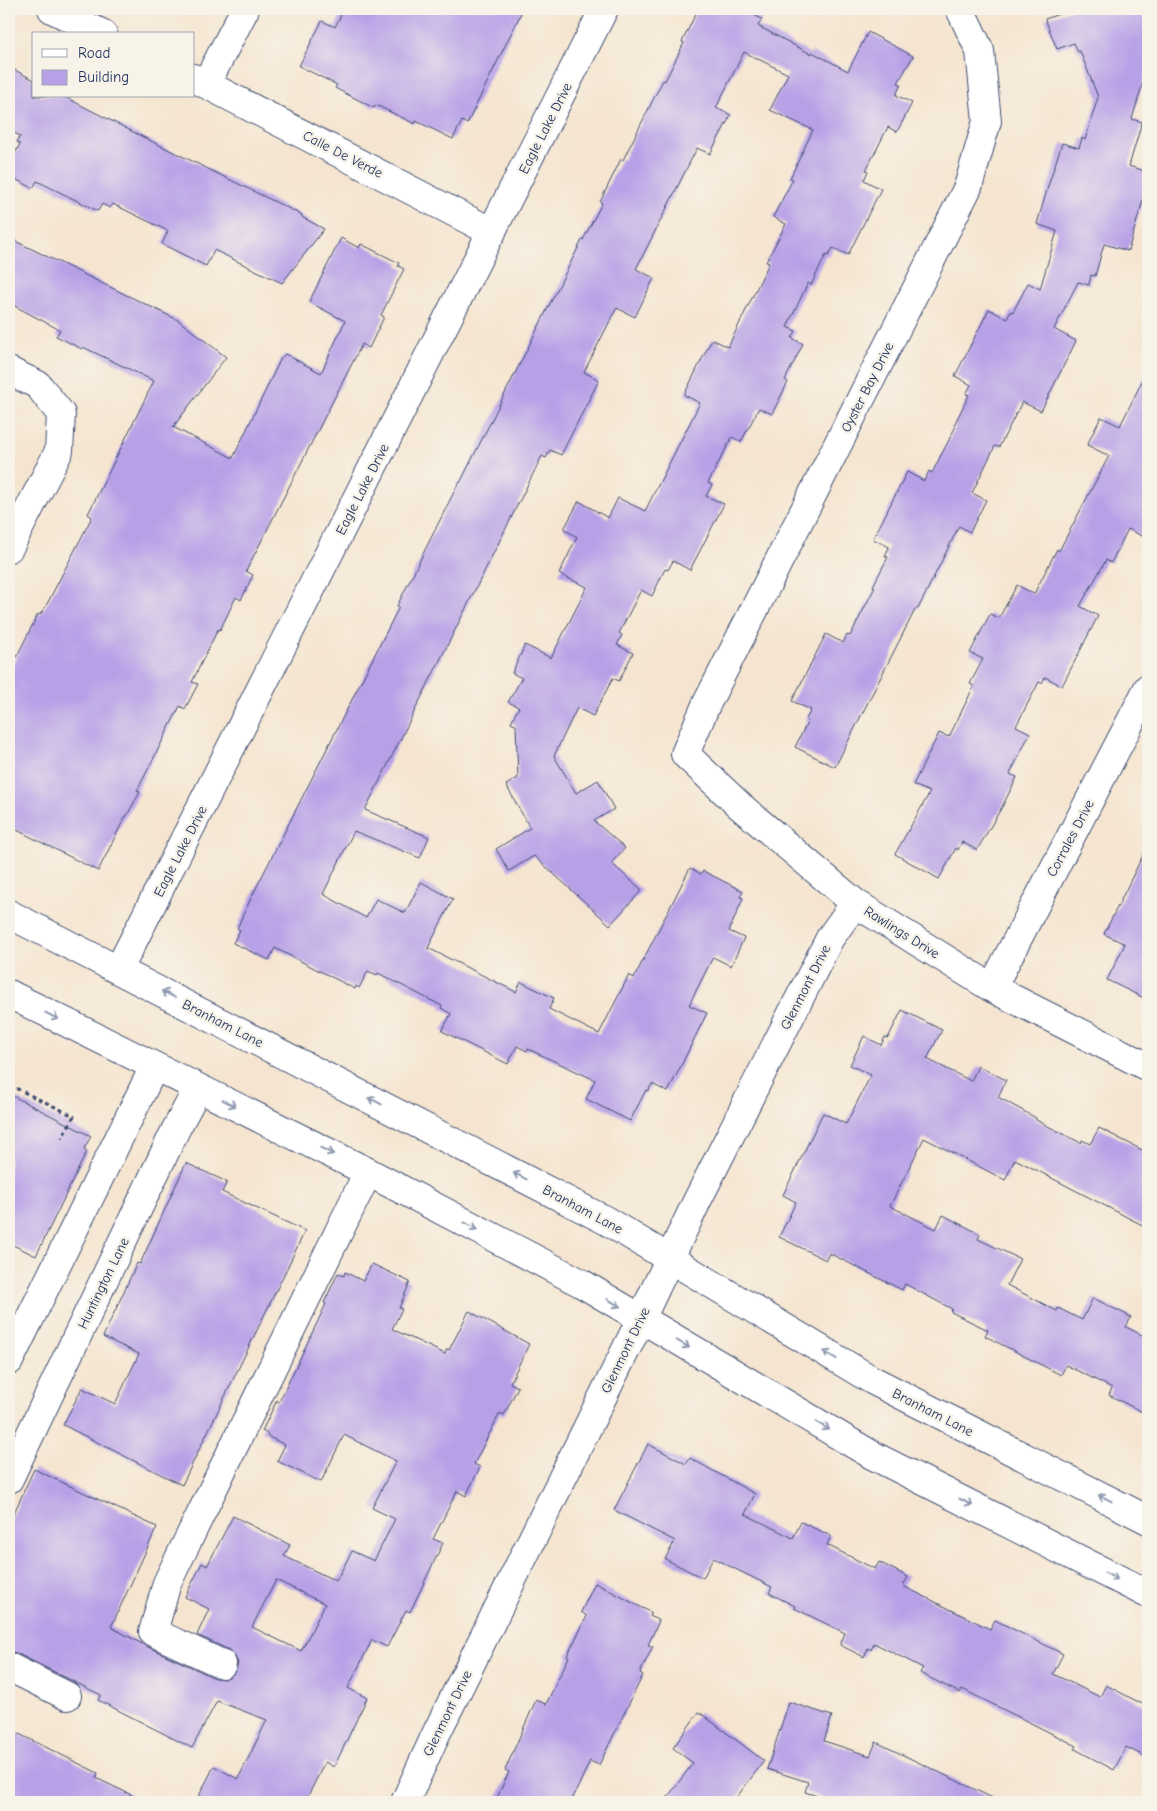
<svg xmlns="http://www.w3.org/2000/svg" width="1157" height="1811" font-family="'Comic Neue',sans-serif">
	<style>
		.building { fill: #b8a0e7; fill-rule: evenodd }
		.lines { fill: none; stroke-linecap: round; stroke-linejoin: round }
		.minor-casing { stroke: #3c4a6f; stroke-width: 30 }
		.major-casing { stroke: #3c4a6f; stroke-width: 30 }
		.path { stroke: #3c4a6f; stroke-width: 3; stroke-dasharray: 4 4; stroke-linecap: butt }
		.minor { stroke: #fff; stroke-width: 28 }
		.major { stroke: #fff; stroke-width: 28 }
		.oneway { stroke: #8d97ae }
		.labels { text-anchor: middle; stroke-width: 5; stroke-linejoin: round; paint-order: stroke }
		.street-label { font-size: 14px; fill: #1b2f5e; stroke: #f7f3e8 }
	</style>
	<rect width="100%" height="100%" fill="#f7f3e8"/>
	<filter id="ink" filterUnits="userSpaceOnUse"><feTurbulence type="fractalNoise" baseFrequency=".02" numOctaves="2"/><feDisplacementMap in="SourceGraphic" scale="10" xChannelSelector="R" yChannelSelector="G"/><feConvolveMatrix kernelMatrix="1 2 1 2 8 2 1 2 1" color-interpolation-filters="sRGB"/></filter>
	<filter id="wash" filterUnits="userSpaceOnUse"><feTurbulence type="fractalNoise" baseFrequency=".0096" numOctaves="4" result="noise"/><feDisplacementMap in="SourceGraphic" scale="20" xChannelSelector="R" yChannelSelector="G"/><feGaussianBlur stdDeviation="1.12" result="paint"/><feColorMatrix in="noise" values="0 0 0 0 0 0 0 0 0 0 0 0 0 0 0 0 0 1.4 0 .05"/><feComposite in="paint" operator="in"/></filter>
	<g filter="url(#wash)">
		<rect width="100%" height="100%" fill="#f5e5d0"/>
		<g id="blocks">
			<g class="building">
				<polygon points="344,9 523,9 467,124 462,121 453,139 416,121 415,124 376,105 374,108 335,88 337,85 299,66 322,21 335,27"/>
				<polygon points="698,9 741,9 762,19 758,26 811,54 812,52 848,71 868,32 913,56 898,83 901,84 896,95 912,103 897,132 888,127 866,170 868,171 864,180 881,189 848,255 833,248 828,256 826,255 811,285 808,283 787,327 796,331 792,338 803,344 785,380 788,382 772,414 759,408 741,442 732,437 708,483 712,485 706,496 724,504 690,570 673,561 668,570 665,569 652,596 641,590 619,633 622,635 617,645 633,653 619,681 613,678 593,716 577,708 554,756 576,793 598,780 614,809 594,821 625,848 611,863 642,890 610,925 534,856 509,871 496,849 530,828 506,785 518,778 516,725 511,722 519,707 508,702 522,678 512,673 525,645 551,658 587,587 559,574 577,537 564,529 579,501 608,518 618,498 645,511 700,403 684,395 712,339 728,347 769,263 766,262 786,224 773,217 793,179 790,178 813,130 770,110 788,74 744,52 716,108 731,115 710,154 697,148 636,269 654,278 635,317 617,308 615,311 584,372 599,380 561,455 550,450 546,458 542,456 365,810 429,837 420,858 354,831 323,894 366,918 376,899 405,913 421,882 453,899 428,948 516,992 521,982 554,998 549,1009 599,1034 629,975 634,978 690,868 701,874 703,871 743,891 740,897 743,898 729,931 744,938 731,966 713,957 689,1005 707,1013 668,1092 652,1084 648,1091 646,1090 630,1121 586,1099 595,1080 528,1049 527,1051 517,1046 508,1064 442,1031 451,1014 441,1008 442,1006 378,973 377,975 368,971 359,988 356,986 355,989 275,948 269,960 233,943 240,930 237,928 252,896 399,607 397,606 459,482 460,483 582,240 583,240 602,203 600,202 621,159 623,160 663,80 665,81 684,43 682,42"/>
				<polygon points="1073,9 1148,9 1148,66 1132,119 1142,122 1129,166 1148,172 1148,201 1143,200 1128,251 1104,244 1095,276 1091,275 1089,285 1078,282 1054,329 1076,341 1041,411 1022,402 999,447 995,446 972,493 986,500 970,532 959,526 918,609 916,608 835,767 795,747 808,721 806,719 811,710 792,701 826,634 843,643 847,635 850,636 875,587 873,586 888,557 885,556 889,547 873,539 907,472 924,481 929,471 932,473 956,426 954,425 969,395 966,394 971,385 955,376 989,309 1007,319 1011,311 1013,312 1028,283 1040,289 1057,231 1037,224 1049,183 1062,143 1079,148 1082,138 1085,140 1098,97 1080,51 1078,52 1074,43 1057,49 1045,19"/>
				<polygon points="9,67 34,80 34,96 63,96 147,139 302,215 302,217 324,229 282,283 214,250 206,266 162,244 168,231 113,204 110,208 102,204 98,211 37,181 33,188 9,176 9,165 20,144 17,142 20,136 9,130"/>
				<polygon points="9,238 178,320 226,357 173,427 233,458 281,358 285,354 321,373 345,321 309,302 341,238 359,248 361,244 399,263 398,266 404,269 381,315 384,317 369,348 362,344 246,571 253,575 241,600 236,597 220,630 218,629 192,682 198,684 185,709 180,706 137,791 140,792 126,817 125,817 98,871 9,826 9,672 38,614 40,615 48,602 92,517 88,514 154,381 83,347 82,349 56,336 60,330 9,303"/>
				<polygon points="1148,369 1148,539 1128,529 1111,563 1106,560 1080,606 1098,616 1062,686 1045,677 1042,683 1039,682 1016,726 1030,733 1010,774 1017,777 1002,807 977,850 962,842 958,850 956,848 939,879 895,854 930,792 913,785 939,733 949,737 974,686 970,684 983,659 970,653 990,614 999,618 1017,585 1034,594 1057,549 1059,551 1109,456 1087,445 1101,417 1120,426"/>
				<polygon points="1148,845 1148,1000 1107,980 1125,944 1104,934"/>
				<polygon points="902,1010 942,1030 927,1059 971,1081 978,1066 1006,1080 998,1097 1036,1118 1036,1120 1081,1143 1082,1140 1090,1144 1099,1128 1148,1153 1148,1228 1015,1159 1005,1180 924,1138 890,1206 936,1229 943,1215 980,1234 978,1239 1020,1259 1007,1285 1057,1311 1058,1308 1082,1320 1093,1298 1131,1317 1126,1327 1148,1338 1148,1415 1109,1395 1112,1388 1066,1365 1061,1375 985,1336 988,1330 951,1312 952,1309 905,1284 902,1290 829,1253 826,1260 779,1237 796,1202 783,1195 823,1113 846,1124 871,1075 850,1065 864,1036 881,1045 885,1037 888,1038"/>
				<polygon points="9,1094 91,1136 84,1149 87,1151 36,1256 9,1243"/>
				<polygon points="186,1163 227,1182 222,1192 305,1231 182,1485 63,1425 82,1388 115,1404 139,1354 103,1337 137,1263 140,1264"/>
				<path d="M372 1264 410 1282 399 1308 402 1309 392 1329 445 1354 447 1349 449 1350 469 1311 529 1344 510 1383 518 1387 504 1415 500 1413 474 1464 480 1467 466 1496 457 1491 433 1539 443 1543 410 1612 406 1610 387 1647 372 1640 348 1688 367 1698 334 1767 325 1762 305 1802H196L214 1766 238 1779 267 1720 217 1701 192 1748 98 1700 101 1695 16 1653 9 1651V1524L34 1469 157 1527 111 1627 146 1646 215 1678 224 1679 231 1676 236 1670 238 1663 234 1655 229 1650 197 1635 209 1609 185 1597 202 1563 207 1566 233 1516 290 1545 284 1556 336 1581 352 1551 374 1561 395 1519 372 1508 396 1461 344 1435 321 1482 277 1461 285 1445 267 1436 268 1434 262 1431 277 1400 279 1402 326 1304 324 1303 338 1273 344 1276 345 1272 363 1281ZM276 1580 325 1604 301 1651 252 1627Z"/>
				<polygon points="648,1444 686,1464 690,1458 755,1494 745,1514 793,1538 801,1522 831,1536 827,1545 875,1569 879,1562 908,1577 903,1586 990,1629 995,1620 1063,1654 1053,1674 1100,1697 1106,1685 1148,1707 1148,1758 1126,1747 1114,1770 1075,1749 1077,1746 962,1689 960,1693 920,1673 923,1668 874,1643 871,1650 868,1648 864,1657 840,1645 845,1633 794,1608 795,1606 769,1593 772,1587 713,1558 703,1578 665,1559 675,1541 614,1510"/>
				<polygon points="595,1583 652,1613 650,1616 659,1621 648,1645 653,1646 640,1673 643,1675 599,1765 590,1761 571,1802 495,1802 509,1772 505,1770 536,1700 546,1704 569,1657 567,1656 587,1616 581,1612"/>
				<polygon points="789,1702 832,1716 824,1741 870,1756 876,1742 1001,1802 835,1802 805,1792 808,1782 767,1769"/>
				<polygon points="699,1712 764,1761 733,1802 664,1802 693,1763 673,1748"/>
				<polygon points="9,1729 98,1773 96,1778 146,1802 9,1802"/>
			</g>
		</g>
	</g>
	<g filter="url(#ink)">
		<use href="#blocks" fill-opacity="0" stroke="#3c4a6f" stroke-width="1"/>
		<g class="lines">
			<g class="minor-casing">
				<g id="minor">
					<polyline points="52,9 103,34"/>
					<polyline points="960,9 980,51 987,121 968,187 706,705 685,754 740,806 855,903 992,988 1148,1067"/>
					<polyline points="194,78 492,232"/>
					<polyline points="206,84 245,9"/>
					<polyline points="9,371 38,385 61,414 59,451 9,548"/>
					<polyline points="119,969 604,9"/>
					<polyline points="992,988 1148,688"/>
					<polyline points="9,1361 154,1067"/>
					<polyline points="9,1479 176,1129 198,1088"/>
					<polyline points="222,1664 153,1632 167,1583 368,1172"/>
					<polyline points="9,1667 67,1696"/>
					<polyline points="405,1802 436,1734 641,1319 697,1201 830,938 855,903"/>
				</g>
			</g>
			<g class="major-casing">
				<g id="major">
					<polyline points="9,914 605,1220 872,1380 1148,1520"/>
					<polyline points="9,994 368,1172 581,1283 872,1455 1148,1594"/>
				</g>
			</g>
			<polyline class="path" points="9,1085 74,1116 62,1138"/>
			<use href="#minor" class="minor"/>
			<use href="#major" class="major"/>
		</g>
		<defs><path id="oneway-shaft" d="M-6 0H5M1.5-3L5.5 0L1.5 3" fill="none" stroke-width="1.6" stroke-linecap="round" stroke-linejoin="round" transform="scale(1.25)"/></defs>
		<g class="oneway">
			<use href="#oneway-shaft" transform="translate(168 994) rotate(-153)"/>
			<use href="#oneway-shaft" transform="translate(52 1016) rotate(27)"/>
			<use href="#oneway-shaft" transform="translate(375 1101) rotate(-153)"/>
			<use href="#oneway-shaft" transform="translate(229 1103) rotate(26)"/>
			<use href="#oneway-shaft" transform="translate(327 1151) rotate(26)"/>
			<use href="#oneway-shaft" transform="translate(520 1176) rotate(-153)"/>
			<use href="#oneway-shaft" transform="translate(471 1226) rotate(28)"/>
			<use href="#oneway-shaft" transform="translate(614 1303) rotate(31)"/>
			<use href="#oneway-shaft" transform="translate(683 1344) rotate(30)"/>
			<use href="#oneway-shaft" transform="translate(830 1355) rotate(-149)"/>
			<use href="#oneway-shaft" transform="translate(823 1426) rotate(30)"/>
			<use href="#oneway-shaft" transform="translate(1105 1498) rotate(-153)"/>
			<use href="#oneway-shaft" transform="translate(966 1502) rotate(27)"/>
			<use href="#oneway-shaft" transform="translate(1111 1576) rotate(27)"/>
		</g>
	</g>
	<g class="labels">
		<g class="street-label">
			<text transform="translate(545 128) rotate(-63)" y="5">Eagle Lake Drive</text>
			<text transform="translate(343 154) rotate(27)" y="5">Calle De Verde</text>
			<text transform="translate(867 387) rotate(-63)" y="5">Oyster Bay Drive</text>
			<text transform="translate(362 489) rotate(-63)" y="5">Eagle Lake Drive</text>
			<text transform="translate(1070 838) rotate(-62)" y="5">Corrales Drive</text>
			<text transform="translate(180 851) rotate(-63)" y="5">Eagle Lake Drive</text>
			<text transform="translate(902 932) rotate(32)" y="5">Rawlings Drive</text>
			<text transform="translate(805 987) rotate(-63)" y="5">Glenmont Drive</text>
			<text transform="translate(223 1023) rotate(27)" y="5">Branham Lane</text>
			<text transform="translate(583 1209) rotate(28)" y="5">Branham Lane</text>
			<text transform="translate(103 1283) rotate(-64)" y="5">Huntington Lane</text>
			<text transform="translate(625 1350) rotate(-64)" y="5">Glenmont Drive</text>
			<text transform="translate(933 1412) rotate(27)" y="5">Branham Lane</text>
			<text transform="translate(447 1713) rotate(-64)" y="5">Glenmont Drive</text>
		</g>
	</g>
	<rect width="1157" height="1811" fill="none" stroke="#f7f3e8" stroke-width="30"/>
	<rect x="32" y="32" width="162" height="65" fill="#f7f3e8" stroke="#9fa5b1"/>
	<rect x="42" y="49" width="25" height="8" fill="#ffffff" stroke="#9fa5b1"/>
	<text x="78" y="58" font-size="15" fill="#1b2f5e">Road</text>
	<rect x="42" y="70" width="25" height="15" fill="#b8a0e7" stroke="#9fa5b1"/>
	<text x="78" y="82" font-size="15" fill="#1b2f5e">Building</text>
</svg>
